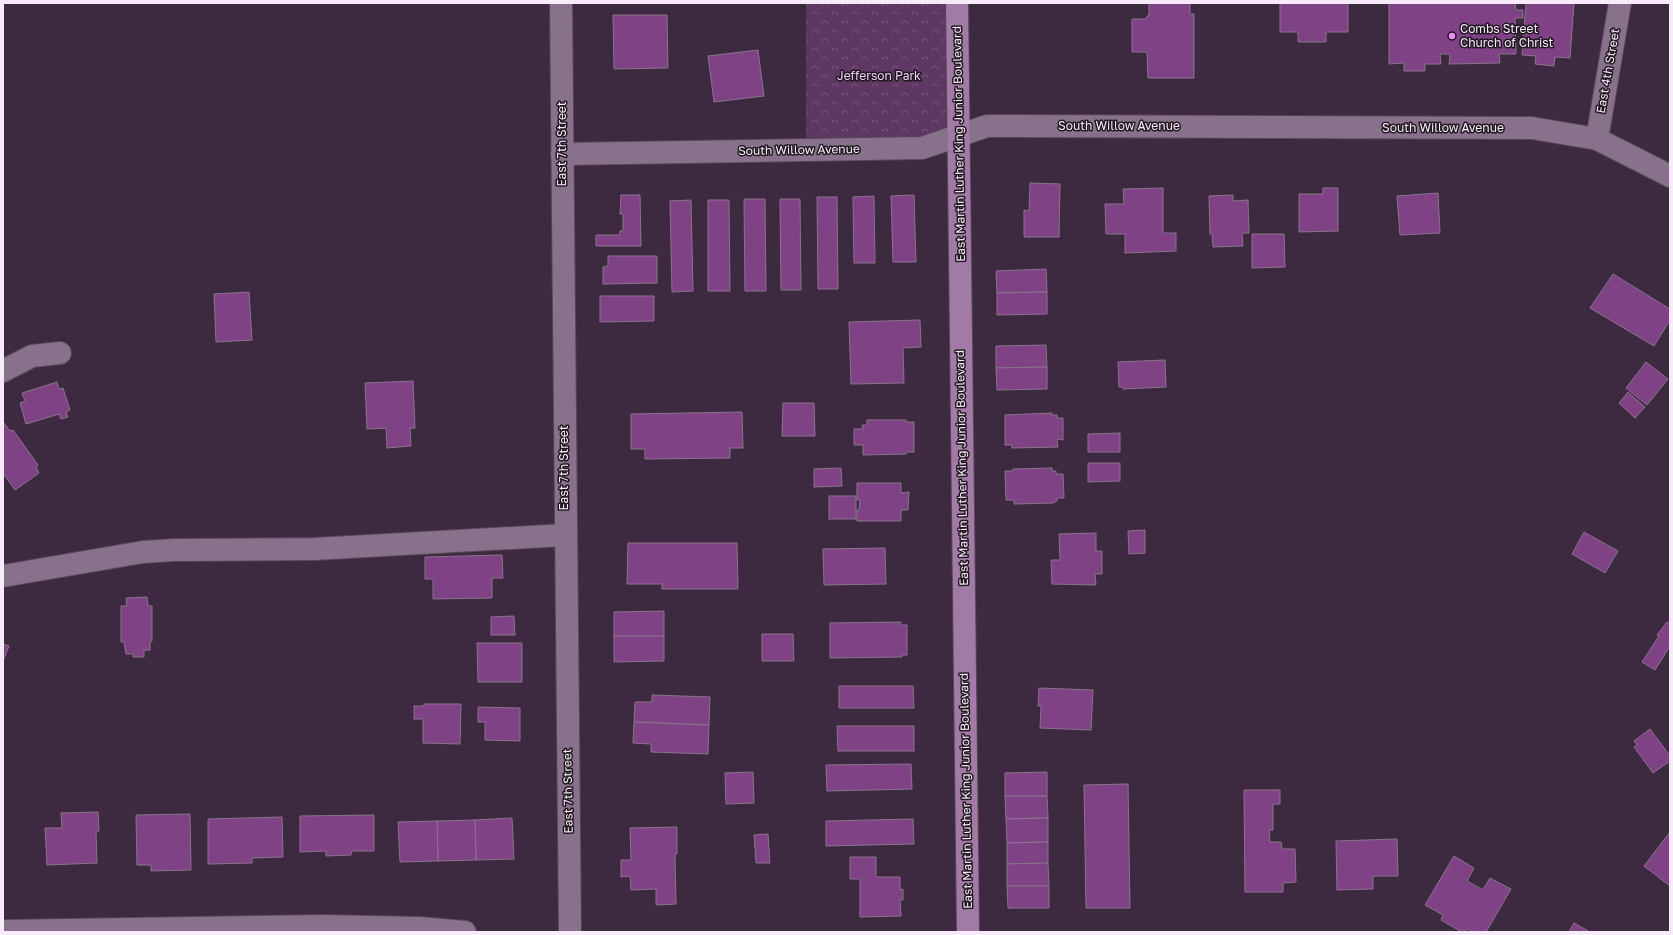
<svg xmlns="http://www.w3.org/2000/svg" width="1673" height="935" font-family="'Golos Text',sans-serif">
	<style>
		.forest { fill: url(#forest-crowns) }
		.building { fill: #7e4285; stroke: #8b738d }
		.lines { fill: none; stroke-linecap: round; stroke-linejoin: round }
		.minor-casing { stroke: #584659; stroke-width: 24 }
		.major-casing { stroke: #584659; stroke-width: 24 }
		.minor { stroke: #88718a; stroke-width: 22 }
		.major { stroke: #a17ba5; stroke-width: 22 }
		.poi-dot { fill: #ee8cf8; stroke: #201721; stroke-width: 1.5 }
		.labels { text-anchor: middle; stroke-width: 3; stroke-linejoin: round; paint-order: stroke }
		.poi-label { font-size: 12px; fill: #f8ebf9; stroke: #201721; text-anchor: start }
		.street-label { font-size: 12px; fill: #f8ebf9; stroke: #201721 }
		.park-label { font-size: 12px; fill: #f1cff4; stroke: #201721 }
	</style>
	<defs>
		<pattern id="forest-crowns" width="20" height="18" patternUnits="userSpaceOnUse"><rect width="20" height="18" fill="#5e3862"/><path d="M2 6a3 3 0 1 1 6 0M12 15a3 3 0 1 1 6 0" fill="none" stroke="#765579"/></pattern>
	</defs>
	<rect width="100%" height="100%" fill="#3e2a40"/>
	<polygon class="forest" points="806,3 957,3 958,136 806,149"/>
	<g class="building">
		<polygon points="1149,3 1190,3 1190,14 1194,14 1194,78 1148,78 1147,52 1132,52 1132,19 1146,19 1147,16 1149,16"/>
		<polygon points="1280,3 1348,3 1348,32 1326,32 1326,42 1298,42 1298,32 1280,32"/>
		<polygon points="1389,3 1515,3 1516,10 1523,10 1523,18 1515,18 1516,54 1499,54 1500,63 1449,64 1450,54 1440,54 1441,64 1425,64 1425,71 1404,71 1404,63 1389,64"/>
		<polygon points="1526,3 1574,3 1570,58 1555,57 1554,66 1535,64 1536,56 1522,55"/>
		<polygon points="613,15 667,15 668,68 614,69"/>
		<polygon points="758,50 764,96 714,102 708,56"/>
		<polygon points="1030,183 1060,184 1059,237 1024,237 1024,210 1029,211"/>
		<polygon points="1163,188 1163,233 1176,233 1176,251 1125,253 1125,234 1106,234 1105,204 1124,204 1123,189"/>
		<polygon points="1323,188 1338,188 1338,231 1299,232 1299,194 1323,194"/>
		<polygon points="1438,193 1440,233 1400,235 1397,196"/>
		<polygon points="621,195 640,195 641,246 596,246 596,235 620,235 620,231 623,231 623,214 620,214"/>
		<polygon points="914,195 916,262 893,262 891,196"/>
		<polygon points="1233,195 1233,201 1248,200 1249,233 1242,233 1243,246 1213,247 1212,234 1210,234 1209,196"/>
		<polygon points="874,196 875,263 854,263 853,197"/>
		<polygon points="817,197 837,197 838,289 818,289"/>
		<polygon points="744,199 765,199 766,291 745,291"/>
		<polygon points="780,199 800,199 801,290 781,290"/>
		<polygon points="691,200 693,291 672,292 670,201"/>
		<polygon points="708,200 729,200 730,291 708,291"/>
		<polygon points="1252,234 1284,234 1285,267 1252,268"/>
		<polygon points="608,256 657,256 657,283 603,284 603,267 608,266"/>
		<polygon points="1046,269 1047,292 997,293 996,271"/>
		<polygon points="1613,274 1670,309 1670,320 1654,346 1590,308"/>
		<polygon points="249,292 252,340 216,342 214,294"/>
		<polygon points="1047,292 1047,314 997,315 997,293"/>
		<polygon points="600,296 654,296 654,321 600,322"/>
		<polygon points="920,320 921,347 903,348 904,383 851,384 849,322"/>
		<polygon points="1046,345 1047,367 996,368 996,346"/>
		<polygon points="1165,360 1166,387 1123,389 1123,387 1119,387 1118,362"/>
		<polygon points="1646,362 1668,379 1647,405 1626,388"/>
		<polygon points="1047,367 1047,389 997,390 996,368"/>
		<polygon points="413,381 415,428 410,428 411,446 387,448 386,428 367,429 365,383"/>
		<polygon points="57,382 59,389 63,388 70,410 66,412 68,417 61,419 59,414 26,424 20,403 25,401 22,393"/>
		<polygon points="1628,392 1645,407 1635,418 1619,403"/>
		<polygon points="783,403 814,403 815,436 782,436"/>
		<polygon points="742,412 743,448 730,448 730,458 645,459 645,449 631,449 631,414"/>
		<polygon points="1052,413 1051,415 1057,415 1057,418 1063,418 1063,440 1057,439 1058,447 1012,448 1012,445 1005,445 1005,415"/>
		<polygon points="867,420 906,420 906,422 914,422 914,452 907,452 906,454 863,455 863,445 854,445 854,429 863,429 862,425 867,425"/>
		<polygon points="4,423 10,431 13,430 38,465 36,467 39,473 15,490 3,473 3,424"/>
		<polygon points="1120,433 1120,452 1088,452 1088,434"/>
		<polygon points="1088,463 1120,463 1120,481 1088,482"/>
		<polygon points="841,468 842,486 814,487 814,469"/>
		<polygon points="1052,468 1052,471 1056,471 1056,474 1063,474 1064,498 1057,498 1057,501 1053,503 1014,504 1014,500 1006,500 1005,471 1013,471 1013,469"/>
		<polygon points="857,483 901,483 901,493 909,492 908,510 901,510 901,521 857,521 857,510 859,510 860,500 857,500"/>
		<rect x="829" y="496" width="27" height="23"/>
		<polygon points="1145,530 1145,553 1129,554 1128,531"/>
		<polygon points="1584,532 1618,551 1605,573 1572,554"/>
		<polygon points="1096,533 1096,551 1102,551 1102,574 1095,574 1096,585 1052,584 1051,560 1060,560 1059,534"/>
		<polygon points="628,543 737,543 738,589 662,589 662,584 627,584"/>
		<polygon points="885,548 886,584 824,585 823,549"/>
		<polygon points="502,555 503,578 492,578 492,598 433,599 433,579 425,579 425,557"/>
		<polygon points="147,597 148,606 152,606 152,641 150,642 150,650 144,650 144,657 133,657 133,654 126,654 124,642 121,642 121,606 127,606 126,598"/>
		<polygon points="664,611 664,636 614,636 614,612"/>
		<polygon points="514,616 515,635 491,635 491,617"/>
		<polygon points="901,622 901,625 907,625 907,655 902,655 902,657 830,658 830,623"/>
		<polygon points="1667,622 1670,623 1670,646 1655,670 1642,662 1659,636 1657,635"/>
		<polygon points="762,634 793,634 794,661 762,661"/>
		<polygon points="614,636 664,636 664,661 614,662"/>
		<polygon points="477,643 522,643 522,682 478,682"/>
		<polygon points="3,644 9,646 3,661"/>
		<polygon points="839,686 913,686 914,708 839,708"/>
		<polygon points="1039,688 1093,690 1091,730 1040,728 1041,706 1038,706"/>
		<polygon points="652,695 710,697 709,725 634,722 635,702 652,702"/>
		<polygon points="424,704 461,704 460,744 423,743 423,719 414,719 414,706 424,706"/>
		<polygon points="478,707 520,708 520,741 485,740 485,722 478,722"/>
		<polygon points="634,722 709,725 708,754 651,752 651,744 633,743"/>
		<polygon points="837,726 914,726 914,751 838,751"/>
		<polygon points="1650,729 1670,756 1670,761 1653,773 1634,747 1637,745 1634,741"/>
		<polygon points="911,764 912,789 827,791 826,765"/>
		<polygon points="753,772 754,803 726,804 725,773"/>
		<polygon points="1047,772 1047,796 1005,796 1005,773"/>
		<polygon points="1128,784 1130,908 1086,908 1084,785"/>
		<polygon points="1244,790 1280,790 1280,804 1273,804 1273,830 1269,830 1270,842 1281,842 1282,849 1295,849 1296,882 1283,883 1283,892 1245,892"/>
		<polygon points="1005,796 1047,796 1048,818 1006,819"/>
		<polygon points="98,812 99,831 96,831 97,863 47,865 45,828 62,828 61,813"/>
		<polygon points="190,814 191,870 151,871 151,865 137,865 136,815"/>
		<polygon points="374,815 374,851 352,851 351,855 326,856 326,851 300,852 300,816"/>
		<polygon points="282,817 283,857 252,858 252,863 208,864 208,819"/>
		<polygon points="512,818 514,859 476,860 475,820"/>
		<polygon points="1048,818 1048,842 1007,843 1006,819"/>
		<polygon points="913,819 914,844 826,846 826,821"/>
		<polygon points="475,820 476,860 438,861 437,821"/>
		<polygon points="437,821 438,861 400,862 398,822"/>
		<polygon points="677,827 677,854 675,854 676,904 656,905 656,889 631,890 630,876 621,877 621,860 631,860 630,828"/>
		<polygon points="1670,832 1670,886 1644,866"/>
		<polygon points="768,834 770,863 756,863 754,835"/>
		<polygon points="1397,839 1398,876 1373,876 1373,889 1337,890 1336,841"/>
		<polygon points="1048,842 1048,863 1007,864 1007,843"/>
		<polygon points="1454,856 1474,868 1467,881 1483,890 1490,878 1511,889 1486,932 1473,932 1467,929 1465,932 1462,932 1441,920 1443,915 1425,905"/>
		<polygon points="850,857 876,857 876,877 900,877 900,890 903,889 903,900 900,900 901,916 860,917 860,879 850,879"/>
		<polygon points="1048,863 1049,886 1007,886 1007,864"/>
		<polygon points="1007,886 1049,886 1049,908 1008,908"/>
		<polygon points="1574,923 1590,932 1569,932"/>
	</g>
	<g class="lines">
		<g class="minor-casing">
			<g id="minor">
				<polyline points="561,3 570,932"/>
				<polyline points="1597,139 1620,3"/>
				<polyline points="562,154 922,148 987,126 1532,128 1597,139 1670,176"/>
				<polyline points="3,371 32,356 60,353"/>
				<polyline points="3,576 143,552 174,550 314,549 565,535"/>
				<polyline points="3,931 323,926 419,928 465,932"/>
			</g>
		</g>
		<g class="major-casing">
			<polyline id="major" points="957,3 968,932"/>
		</g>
		<use href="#minor" class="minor"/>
		<use href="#major" class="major"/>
	</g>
	<circle class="poi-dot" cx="1452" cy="36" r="4"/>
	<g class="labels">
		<g class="poi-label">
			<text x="1460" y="33">Combs Street<tspan x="1460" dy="14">Church of Christ</tspan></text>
		</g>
		<g class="street-label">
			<text transform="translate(1608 71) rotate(-80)" y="4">East 4th Street</text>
			<text x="1119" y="130">South Willow Avenue</text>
			<text x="1443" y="132">South Willow Avenue</text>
			<text transform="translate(562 144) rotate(-90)" y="4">East 7th Street</text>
			<text transform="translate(959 144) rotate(-91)" y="4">East Martin Luther King Junior Boulevard</text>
			<text transform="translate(799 150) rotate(-1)" y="4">South Willow Avenue</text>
			<text transform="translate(564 468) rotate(-90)" y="4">East 7th Street</text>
			<text transform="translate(962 468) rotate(-91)" y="4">East Martin Luther King Junior Boulevard</text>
			<text transform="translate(568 791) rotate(-91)" y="4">East 7th Street</text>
			<text transform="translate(966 791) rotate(-91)" y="4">East Martin Luther King Junior Boulevard</text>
		</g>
		<g class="park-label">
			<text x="879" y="80">Jefferson Park</text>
		</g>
	</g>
	<rect width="1673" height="935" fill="none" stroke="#f8ebf9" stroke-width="8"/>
</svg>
